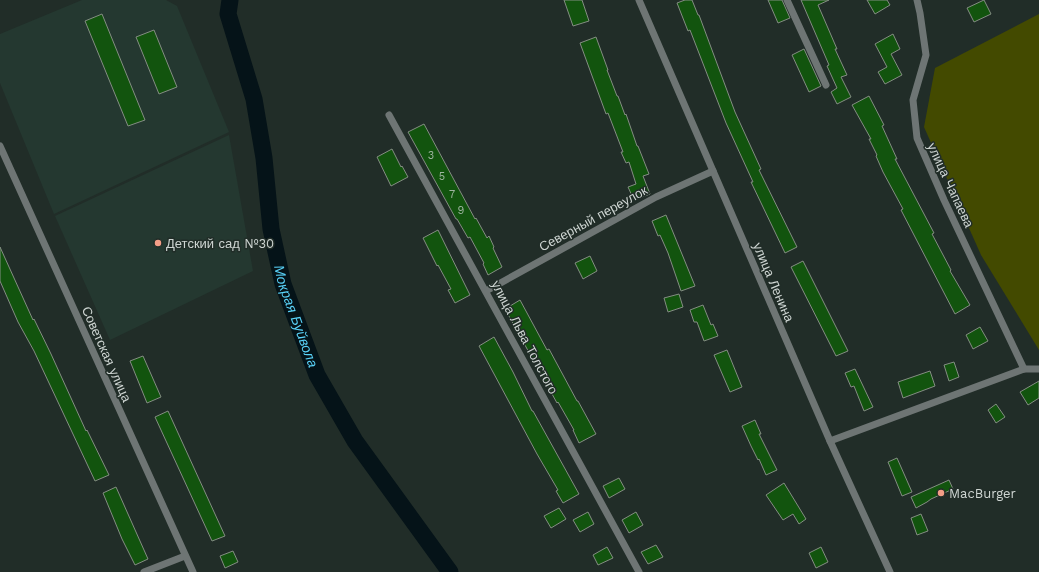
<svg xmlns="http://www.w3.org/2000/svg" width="1039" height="572" font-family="'Work Sans',sans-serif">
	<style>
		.built { fill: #243830 }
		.green { fill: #434a00 }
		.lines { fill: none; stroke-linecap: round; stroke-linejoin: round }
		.river { stroke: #051318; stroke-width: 17 }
		.building { fill: #12540e; stroke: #848d83 }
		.street { stroke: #6e7574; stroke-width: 7 }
		.poi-dot { fill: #f49e87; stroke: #212d28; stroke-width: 1.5 }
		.labels { text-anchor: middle; stroke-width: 3; stroke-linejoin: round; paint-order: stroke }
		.number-label { font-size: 11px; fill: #9fb5a1 }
		.street-label { font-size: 13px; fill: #ced5d2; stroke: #212d28 }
		.poi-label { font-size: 13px; fill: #ced5d2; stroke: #212d28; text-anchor: start }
		.water-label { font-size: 14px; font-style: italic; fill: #59d2f8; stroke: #212d28 }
	</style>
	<rect width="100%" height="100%" fill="#212d28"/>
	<g class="built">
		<polygon points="82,0 166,0 177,6 229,132 54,214 0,83 0,34"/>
		<polygon points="229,135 253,271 110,340 55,216"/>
	</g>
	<polygon class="green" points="1039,14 1039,350 981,255 924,127 935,68"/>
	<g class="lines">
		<path class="river" id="s1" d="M230 0 228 14 254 99 264 158 271 229 283 284 317 375 355 441 450 572"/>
	</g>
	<g class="building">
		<polygon points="564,0 582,0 589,21 573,26"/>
		<polygon points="685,0 692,0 698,15 699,15 735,112 761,169 759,170 797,247 785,253 751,182 753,182 726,123 690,30 688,31 677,3"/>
		<polygon points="768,0 782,0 790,18 778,23"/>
		<polygon points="801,0 829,0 818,5 837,49 835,49 847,75 841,77 851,97 837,104 831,92 837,88 827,66 829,65"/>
		<polygon points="867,0 887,0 890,5 875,14"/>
		<polygon points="984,0 991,14 974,22 967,8"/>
		<polygon points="102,14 145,120 128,126 85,21"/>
		<polygon points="154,30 177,87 159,94 136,37"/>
		<polygon points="893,34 900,49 891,54 902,75 885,84 878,72 887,67 875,44"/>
		<polygon points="596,37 608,70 607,70 617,96 618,96 625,115 626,114 637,146 638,146 649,174 643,176 650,194 634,200 628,187 636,184 629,162 626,163 621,152 623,152 608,113 606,114 580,43"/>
		<polygon points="804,49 821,86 809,92 792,55"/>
		<polygon points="869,96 884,125 882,126 897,159 895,159 934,233 932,234 951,270 950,271 970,305 955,314 901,210 903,209 883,172 876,156 877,155 869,139 871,139 852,105"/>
		<polygon points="424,124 475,219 476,218 487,238 489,236 494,247 493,248 502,267 488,275 483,264 484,263 470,237 468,238 457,219 456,219 408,132"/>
		<polygon points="392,149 401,167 402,166 408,177 391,186 377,157"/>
		<polygon points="666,215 695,286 681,291 668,253 660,235 658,236 652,221"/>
		<polygon points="438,230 470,295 455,303 448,290 451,289 438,265 437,266 423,238"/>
		<polygon points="0,247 33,320 34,319 51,354 86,431 87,430 109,475 95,481 34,351 18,322 0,281"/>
		<polygon points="590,256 597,271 583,279 575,263"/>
		<polygon points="803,261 848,351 836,356 791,267"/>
		<polygon points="679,294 683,307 668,312 664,298"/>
		<polygon points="520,300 547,350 549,349 577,401 578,401 596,434 579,443 573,430 574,430 558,402 557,403 505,309"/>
		<polygon points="703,305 711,325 713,324 718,336 704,341 697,322 694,322 690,310"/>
		<polygon points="980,327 988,341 973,349 966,335"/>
		<polygon points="494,337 513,372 532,411 533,411 579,494 563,503 556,491 558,490 537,454 479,346"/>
		<polygon points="727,350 742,387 730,392 714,355"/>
		<polygon points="143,356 161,397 147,403 130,361"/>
		<polygon points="954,362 959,377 949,381 944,365"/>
		<polygon points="855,369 873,407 864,411 854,386 851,387 845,373"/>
		<polygon points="930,371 935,386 903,398 898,382"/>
		<polygon points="1039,381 1039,398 1028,405 1020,392"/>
		<polygon points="996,404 1005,417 996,423 988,410"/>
		<polygon points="168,411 225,536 212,541 155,417"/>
		<polygon points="755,420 761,434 759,434 777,470 766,475 759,459 758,460 751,446 742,426"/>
		<polygon points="897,458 912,492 902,496 888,462"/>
		<polygon points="619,478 625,489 609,498 603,486"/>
		<polygon points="949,480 953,489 931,499 927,502 916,508 911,497"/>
		<polygon points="784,483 806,519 799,524 793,514 783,520 766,495"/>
		<polygon points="116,487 148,559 135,565 122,539 103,493"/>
		<polygon points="559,508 566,519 551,528 544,516"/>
		<polygon points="588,512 594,524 580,532 573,520"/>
		<polygon points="636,512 643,525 629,533 622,520"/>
		<polygon points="921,514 928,531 917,535 911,518"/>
		<polygon points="656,545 663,557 648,564 641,552"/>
		<polygon points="607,547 613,558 598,565 593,555"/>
		<polygon points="821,547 828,562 816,568 809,553"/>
		<polygon points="233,551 238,562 225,568 220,556"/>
	</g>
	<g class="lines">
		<g class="street">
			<polyline points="639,0 830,441 890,572"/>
			<polyline points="787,0 826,85"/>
			<polyline points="917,0 920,13 926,55 913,100 917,138 944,200 1024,369"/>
			<polyline points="389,115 639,572"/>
			<polyline points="0,146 193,572"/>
			<polyline points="486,291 656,197 713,171"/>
			<polyline points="830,441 1024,369 1039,369"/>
			<polyline points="144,572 185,556"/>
		</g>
	</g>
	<g class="poi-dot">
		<circle cx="158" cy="243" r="4"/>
		<circle cx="941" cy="493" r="4"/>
	</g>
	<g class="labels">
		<g class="number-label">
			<text x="431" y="159">3</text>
			<text x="442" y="180">5</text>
			<text x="452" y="198">7</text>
			<text x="461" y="214">9</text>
		</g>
		<g class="street-label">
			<text transform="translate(951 185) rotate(65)" y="5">улица Чапаева</text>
			<text transform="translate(593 218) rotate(-29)" y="5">Северный переулок</text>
			<text transform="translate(774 282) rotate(67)" y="5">улица Ленина</text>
			<text transform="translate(525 337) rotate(62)" y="5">улица Льва Толстого</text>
			<text transform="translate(107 354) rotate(66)" y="5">Советская улица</text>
		</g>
		<g class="poi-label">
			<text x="166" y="248">Детский сад №30</text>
			<text x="949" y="498">MacBurger</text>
		</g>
		<g class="water-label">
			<text dy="5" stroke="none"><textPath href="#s1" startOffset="325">Мокрая Буйвола</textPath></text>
		</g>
	</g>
</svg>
